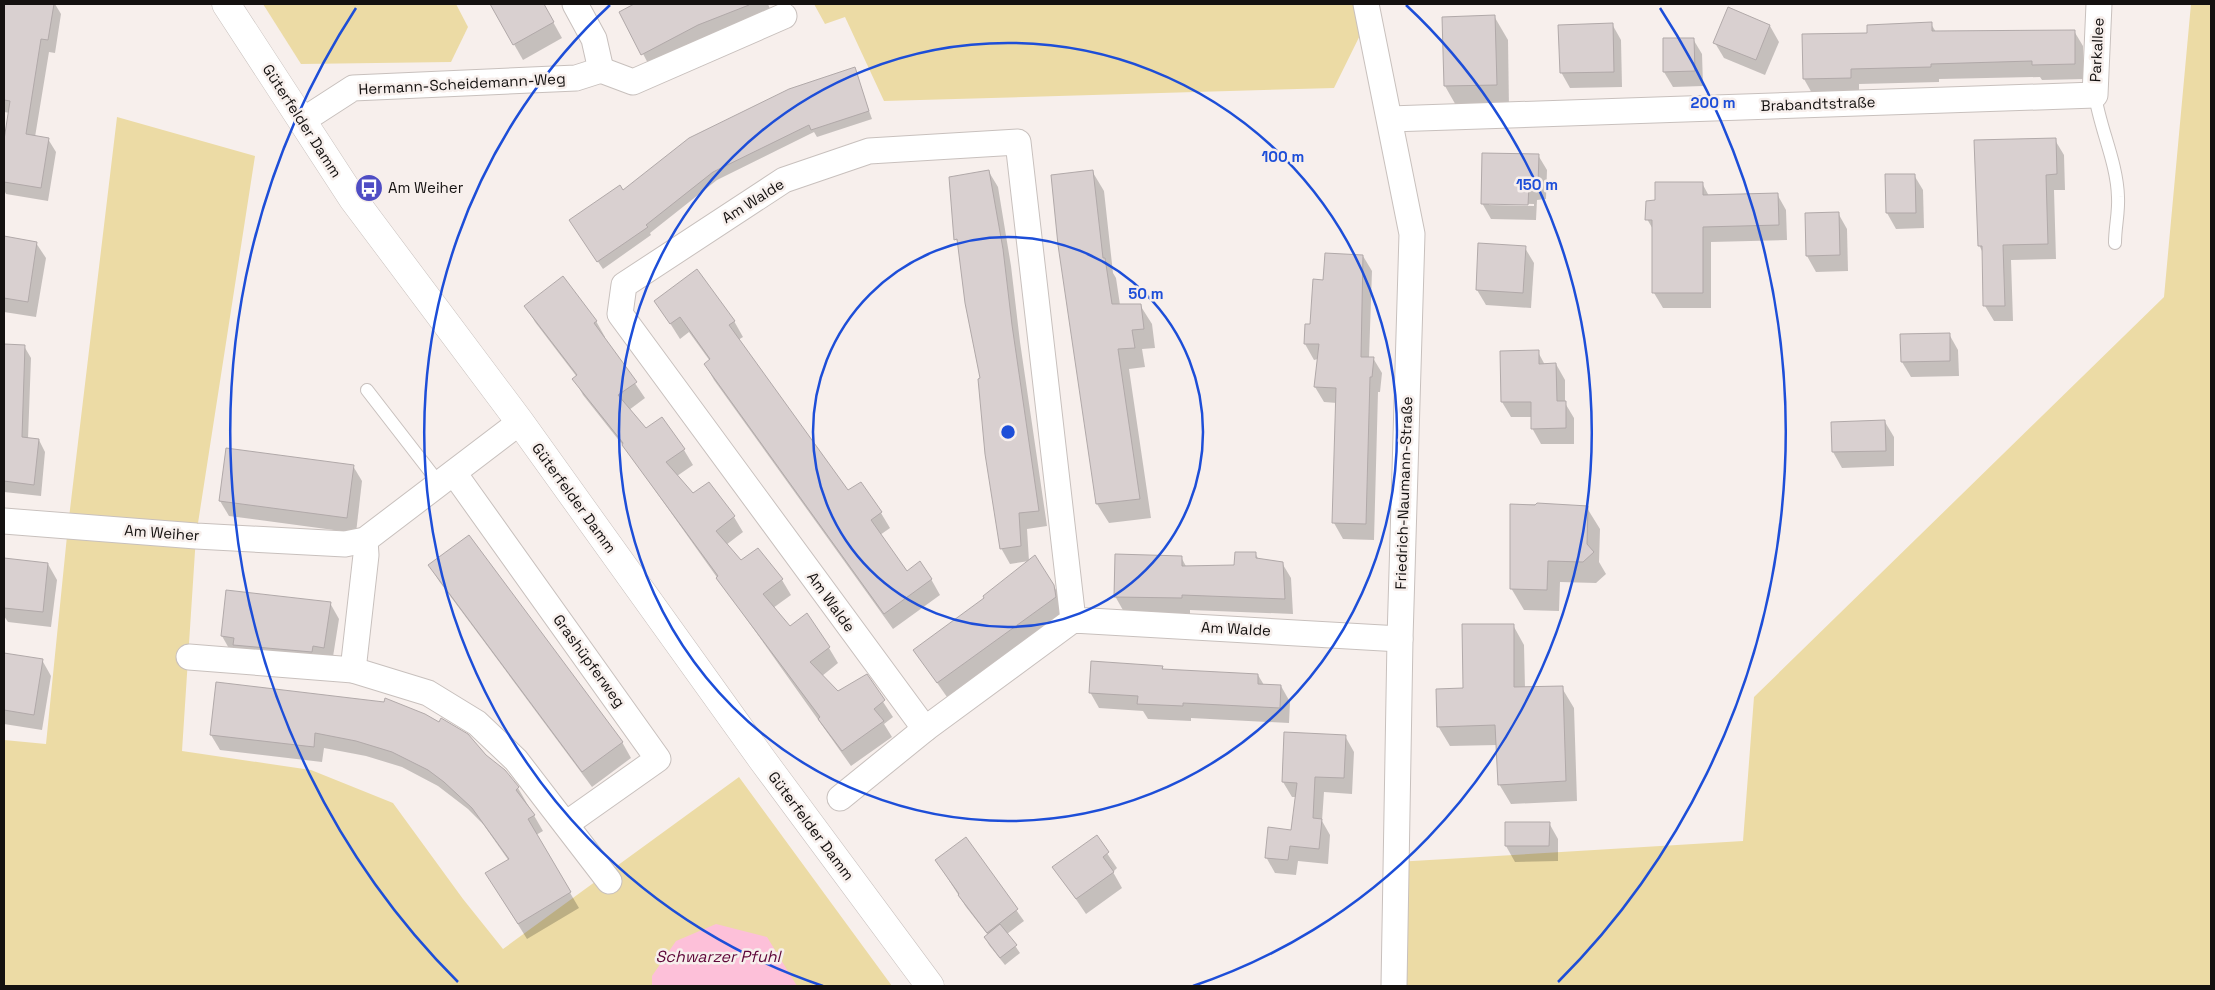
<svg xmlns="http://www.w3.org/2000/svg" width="2215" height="990" font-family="'Space Grotesk',sans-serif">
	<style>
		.green { fill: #ecdba5 }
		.water { fill: #fdc0d9 }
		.shadow { fill: #0003; fill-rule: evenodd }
		.building { fill: #d9d0d0; stroke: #b1a9a9 }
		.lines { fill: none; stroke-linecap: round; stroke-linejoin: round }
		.lane-casing { stroke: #c8c0bd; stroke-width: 14 }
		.street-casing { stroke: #c8c0bd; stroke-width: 27 }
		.secondary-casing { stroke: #c8c0bd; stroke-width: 29 }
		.lane { stroke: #fff; stroke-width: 12 }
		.street { stroke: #fff; stroke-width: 25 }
		.secondary { stroke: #fff; stroke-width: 28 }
		.ring { fill: none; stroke: #1d4ed8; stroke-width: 2.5 }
		.labels { text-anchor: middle; stroke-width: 5; stroke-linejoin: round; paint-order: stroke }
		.street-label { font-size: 15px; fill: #141110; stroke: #f7efec }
		.poi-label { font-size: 15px; fill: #141110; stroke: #f7efec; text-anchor: start }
		.water-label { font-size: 16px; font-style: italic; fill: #5e0739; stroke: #f7efec }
		.centre { fill: #1d4ed8; stroke: #f7efec; stroke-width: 2.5 }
		.ring-label { font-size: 15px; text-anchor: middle; font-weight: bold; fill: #1d4ed8; stroke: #f7efec; stroke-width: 5; stroke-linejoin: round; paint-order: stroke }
	</style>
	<rect width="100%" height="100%" fill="#f7efec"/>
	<g class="green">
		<polygon points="263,4 456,4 468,27 451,62 301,64"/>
		<polygon points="814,4 1366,4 1369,17 1334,88 884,101 845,17 825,24"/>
		<polygon points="2191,4 2211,4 2211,986 1394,986 1396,862 1743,841 1754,697 2164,297"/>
		<polygon points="117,117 255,156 196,536 182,751 311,770 393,803 463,899 503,949 739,777 892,986 4,986 4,740 46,744 68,526"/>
	</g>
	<polygon class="water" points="716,924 767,937 797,986 652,986 652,976 676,941"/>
	<g class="shadow">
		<polygon points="4,4 55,4 61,14 55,53 49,52 35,137 48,139 56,152 48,201 6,194 4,190 4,148 10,113 4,112"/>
		<polygon points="491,4 543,4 562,38 523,60"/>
		<polygon points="637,4 768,4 772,14 651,69 621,12"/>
		<polygon points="1494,16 1508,40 1509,108 1458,109 1445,86"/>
		<polygon points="1612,24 1621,40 1622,87 1570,88 1561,72"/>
		<polygon points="1931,24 1936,32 2074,31 2083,46 2084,79 2042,80 2040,77 1939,79 1939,82 1859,84 1859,94 1813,95 1804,79 1803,35 1868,34"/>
		<polygon points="1770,26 1779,42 1765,75 1724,58 1715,43"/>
		<polygon points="1693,39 1702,54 1703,86 1673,87 1664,72"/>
		<polygon points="854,69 872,119 817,137 814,132 717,180 650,233 651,235 603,269 575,228 623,192"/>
		<polygon points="2055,140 2064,155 2065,190 2054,190 2056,259 2011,260 2013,321 1994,321 1985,306 1983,253 1979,245"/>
		<path d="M1538 155 1547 170 1546 199 1537 200 1536 220 1491 219 1482 203ZM1489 203 1534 204V206L1489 205Z"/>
		<polygon points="1092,171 1104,191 1113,273 1116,278 1120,305 1140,305 1152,324 1155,348 1142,349 1145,367 1129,369 1151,518 1109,523 1097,504"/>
		<polygon points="989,172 998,187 1011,266 1020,342 1047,526 1027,529 1029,561 1010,564 1001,548 982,379 959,245 956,239"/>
		<polygon points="1914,175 1923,190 1924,228 1896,229 1887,213 1886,176"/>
		<polygon points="1702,183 1709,196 1777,194 1786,210 1787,240 1711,242 1711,308 1663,308 1654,293 1654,231 1647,219 1656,201"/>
		<polygon points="1838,213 1847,229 1848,271 1816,272 1807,256 1806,214"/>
		<polygon points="4,238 36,243 46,258 36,317 4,312"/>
		<polygon points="1525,248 1534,263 1531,308 1486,305 1477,290"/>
		<polygon points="1363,256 1372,271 1369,358 1373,358 1382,373 1380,392 1378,392 1374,540 1343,539 1334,523 1337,403 1324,402 1315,387 1318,359 1314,360 1305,344 1324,281"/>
		<polygon points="656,301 734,321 743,337 738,340 848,492 861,484 881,513 890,528 880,535 907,572 931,579 940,595 893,629 714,380 705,364 710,361 689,332 680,339"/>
		<polygon points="526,306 596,321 605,337 604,338 645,398 629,410 646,429 684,450 693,465 677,476 693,494 709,483 734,517 743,532 726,545 741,562 758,550 782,580 791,595 773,608 789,628 829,648 838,663 822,676 838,692 866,676 893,717 884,724 892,737 851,766 625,448 583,395 574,379 577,377 535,322"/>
		<polygon points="1949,334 1958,350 1959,376 1911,377 1902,362"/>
		<polygon points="4,346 24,346 31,358 28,439 39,440 45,452 41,496 4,492"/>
		<polygon points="1538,352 1545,365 1556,364 1565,380 1565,403 1574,418 1574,444 1541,444 1532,428 1532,417 1511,417 1502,402"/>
		<polygon points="1885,422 1894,437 1894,466 1842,468 1833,452"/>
		<polygon points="353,466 362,481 356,533 229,516 220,501"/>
		<polygon points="1547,504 1587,508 1600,529 1599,562 1606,574 1596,583 1560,582 1559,611 1524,610 1511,588 1511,505"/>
		<polygon points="1255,553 1259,560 1282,563 1291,578 1293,614 1190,610 1190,614 1124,612 1115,596 1181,557 1187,568 1236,566"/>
		<polygon points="4,559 48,564 57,580 51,627 8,622 4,616"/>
		<polygon points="430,566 622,742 631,758 592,787 439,581"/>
		<polygon points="1053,585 1063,601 1064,613 947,697 914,650 986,598"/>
		<polygon points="330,603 339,619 332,663 231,652 222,636"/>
		<polygon points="1513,625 1524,645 1525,688 1562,688 1574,708 1577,801 1511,804 1499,784 1497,745 1450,746 1438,726"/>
		<polygon points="4,654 42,660 51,676 42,730 4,724"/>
		<polygon points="1162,667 1164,670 1258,675 1264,685 1281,686 1290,702 1289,723 1191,718 1191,721 1148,719 1143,711 1099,708 1090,692"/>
		<polygon points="217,684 485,756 518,788 543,831 536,835 579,908 527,939 496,889 509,861 483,824 468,809 438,786 402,767 366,756 324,748 322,762 220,750 211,735"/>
		<polygon points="1345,736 1354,752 1352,794 1324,792 1322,821 1330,835 1328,864 1298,861 1296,875 1275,873 1266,857 1292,831 1296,797 1292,797 1283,782"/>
		<polygon points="1506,823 1549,823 1558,839 1558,861 1515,862 1506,846"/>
		<polygon points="1096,837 1117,868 1113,872 1122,888 1086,914 1054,867"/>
		<polygon points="966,839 1024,921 1007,934 1020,953 1005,965 989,945 985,937 988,935 966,907 936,860"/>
	</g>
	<g class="building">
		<polygon points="4,4 54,4 48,40 41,39 26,134 49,138 41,188 4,182 4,140 10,101 4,100"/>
		<polygon points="490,4 544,4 554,22 513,45"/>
		<polygon points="634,4 749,4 749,5 698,25 641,55 619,12"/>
		<polygon points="1728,7 1770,25 1756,60 1713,43"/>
		<polygon points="1495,15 1497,85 1444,86 1442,17"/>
		<polygon points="1932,22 1932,31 2075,30 2075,64 2032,65 2032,61 1931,64 1931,67 1851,69 1851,78 1803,79 1802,34 1867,33 1867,25"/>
		<polygon points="1613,23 1614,72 1560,73 1558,25"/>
		<polygon points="1663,38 1694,38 1695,71 1663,72"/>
		<polygon points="855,67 869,111 811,130 809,125 713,172 646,225 648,227 597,262 569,220 620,185 623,190 689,138 789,89"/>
		<polygon points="2056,138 2057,174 2046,175 2048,244 2003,245 2005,306 1983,306 1982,246 1978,246 1974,140"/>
		<polygon points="1482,153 1539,154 1538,184 1529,185 1528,205 1481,204"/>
		<polygon points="989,170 1003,249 1012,325 1039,511 1019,513 1021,546 1000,549 985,454 978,379 980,378 965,303 957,239 954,240 949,177"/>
		<polygon points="1093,170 1103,258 1105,258 1112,304 1141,304 1144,329 1132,330 1135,348 1118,349 1140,499 1096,504 1058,245 1051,175"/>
		<polygon points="1885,174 1915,174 1916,213 1886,213"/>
		<polygon points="1655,182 1703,182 1703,195 1778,193 1779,225 1703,227 1703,293 1652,293 1652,220 1645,220 1646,201 1655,200"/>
		<polygon points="1839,212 1840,255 1806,256 1805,213"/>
		<polygon points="4,236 37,242 28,302 4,298"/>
		<polygon points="1478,243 1526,246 1523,293 1476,290"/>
		<polygon points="1325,253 1363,255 1361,357 1374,357 1372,377 1370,377 1366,524 1332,523 1336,388 1314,387 1319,344 1304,344 1305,324 1310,324 1313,279 1323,280"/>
		<polygon points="697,269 735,321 729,325 848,490 861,482 882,512 871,520 907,571 920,561 932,579 884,614 704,364 710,359 680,317 670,324 654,301"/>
		<polygon points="563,276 597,321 594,323 637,382 618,395 646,428 662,417 685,449 666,462 693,493 709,482 735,516 716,531 741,560 758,548 783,579 763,594 790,626 807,613 830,647 810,662 838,691 867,674 885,700 874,709 884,721 842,751 818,719 820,717 716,578 718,576 622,445 623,443 572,379 577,375 524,306"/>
		<polygon points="1950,333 1950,361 1901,362 1900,334"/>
		<polygon points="4,344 25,345 22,437 39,439 34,485 4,481"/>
		<polygon points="1539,350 1539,364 1556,363 1557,401 1566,401 1566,428 1531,429 1531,402 1501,402 1500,351"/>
		<polygon points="1885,420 1886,451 1832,452 1831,422"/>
		<polygon points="226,448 354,465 347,518 219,501"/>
		<polygon points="1537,503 1588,506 1587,544 1594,552 1583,562 1548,561 1547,590 1510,589 1510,504 1535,505"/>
		<polygon points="469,535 623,742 582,772 428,565"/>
		<polygon points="1235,552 1256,552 1256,558 1283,562 1285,599 1182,595 1182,598 1114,597 1115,554 1182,556 1182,566 1234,565"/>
		<polygon points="1035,555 1054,585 1056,597 937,683 913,650 984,598 983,596"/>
		<polygon points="4,558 48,563 43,612 4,608"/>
		<polygon points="226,590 331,602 324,648 313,646 312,652 233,645 234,638 221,636"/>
		<polygon points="1462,624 1514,624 1514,687 1563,686 1566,781 1498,785 1495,725 1437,727 1436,689 1463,688"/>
		<polygon points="4,653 43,659 34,715 4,710"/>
		<polygon points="1091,661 1163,666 1162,669 1258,674 1258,684 1281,685 1280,708 1183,703 1183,706 1137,704 1138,696 1089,693"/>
		<polygon points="216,682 384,702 385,698 425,714 439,722 441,718 468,734 486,755 505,770 519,787 516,790 535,815 528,819 571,892 518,924 485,873 509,859 472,808 444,782 428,770 392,752 356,741 315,733 314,747 210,735"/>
		<polygon points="1284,732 1346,735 1344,778 1315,777 1313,818 1322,819 1319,849 1290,846 1288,860 1265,858 1268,827 1291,830 1297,783 1282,782"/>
		<polygon points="1505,822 1550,822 1549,846 1505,846"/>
		<polygon points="1097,835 1109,852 1103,857 1114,872 1076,899 1052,867"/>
		<polygon points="966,837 1018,909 987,933 958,895 959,894 935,860"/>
		<polygon points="1000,924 1017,945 1000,958 984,937"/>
	</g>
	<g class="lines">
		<g class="lane-casing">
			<g id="lane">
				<path d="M2095 95C2100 129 2117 162 2118 197 2119 212 2115 227 2115 243"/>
				<polyline points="367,390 439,483"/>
			</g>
		</g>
		<g class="street-casing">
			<g id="street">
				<polyline points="1366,4 1412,234 1400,639 1394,986"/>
				<polyline points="601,70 633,82 784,16"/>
				<polyline points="1390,119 2095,95 2099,4"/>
				<polyline points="302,121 353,88 576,78 601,70 594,39 575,4"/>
				<polyline points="454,473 658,759 566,824"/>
				<polyline points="4,521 196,536 345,544 365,540 520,422"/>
				<polyline points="1073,620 925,729 620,314 624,285 784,180 869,151 1018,142 1073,620 1400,639"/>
				<polyline points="189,657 353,670 428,693 477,723 516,760 609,881"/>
				<polyline points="353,670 366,555 365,540"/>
				<polyline points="840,798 925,729"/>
			</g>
		</g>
		<g class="secondary-casing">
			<polyline id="secondary" points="226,4 353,199 520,422 761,758 930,986"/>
		</g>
		<use href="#lane" class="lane"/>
		<use href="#street" class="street"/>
		<use href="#secondary" class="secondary"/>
	</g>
	<g class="ring">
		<circle cx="1008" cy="432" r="195"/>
		<circle cx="1008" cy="432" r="389"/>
		<path d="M823 986A584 584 0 0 1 610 5M1406 5A584 584 0 0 1 1193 986"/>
		<path d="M458 982A778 778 0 0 1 356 8M1660 8A778 778 0 0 1 1558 982"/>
	</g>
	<defs>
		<g id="bus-disc" transform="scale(1.4375)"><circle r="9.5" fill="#4f4dc4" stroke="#f7efec"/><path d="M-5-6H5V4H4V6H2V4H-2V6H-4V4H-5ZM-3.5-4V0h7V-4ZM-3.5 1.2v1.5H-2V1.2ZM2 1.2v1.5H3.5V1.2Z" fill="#fff"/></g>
	</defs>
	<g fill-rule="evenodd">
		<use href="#bus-disc" x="369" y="188"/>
	</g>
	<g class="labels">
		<g class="street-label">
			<text transform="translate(2097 50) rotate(-87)" y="5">Parkallee</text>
			<text transform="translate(462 84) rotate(-3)" y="5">Hermann-Scheidemann-Weg</text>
			<text transform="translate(1818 104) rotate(-2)" y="5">Brabandtstraße</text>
			<text transform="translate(302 121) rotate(57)" y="5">Güterfelder Damm</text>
			<text transform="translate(753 201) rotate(-32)" y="5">Am Walde</text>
			<text transform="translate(1404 493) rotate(-88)" y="5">Friedrich-Naumann-Straße</text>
			<text transform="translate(574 498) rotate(54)" y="5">Güterfelder Damm</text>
			<text transform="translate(162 533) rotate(4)" y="5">Am Weiher</text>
			<text transform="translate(831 602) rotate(54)" y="5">Am Walde</text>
			<text transform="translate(1236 629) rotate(3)" y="5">Am Walde</text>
			<text transform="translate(589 661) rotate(54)" y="5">Grashüpferweg</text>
			<text transform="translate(811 826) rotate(53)" y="5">Güterfelder Damm</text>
		</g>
		<g class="poi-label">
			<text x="388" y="193">Am Weiher</text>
		</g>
		<g class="water-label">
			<text x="718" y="962">Schwarzer Pfuhl</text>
		</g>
	</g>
	<circle cx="1008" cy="432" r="8" class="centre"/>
	<g class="ring-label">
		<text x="1713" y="108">200 m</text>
		<text x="1283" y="162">100 m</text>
		<text x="1537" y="190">150 m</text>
		<text x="1146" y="299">50 m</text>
	</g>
	<rect width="2215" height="990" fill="none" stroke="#141110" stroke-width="10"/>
</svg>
